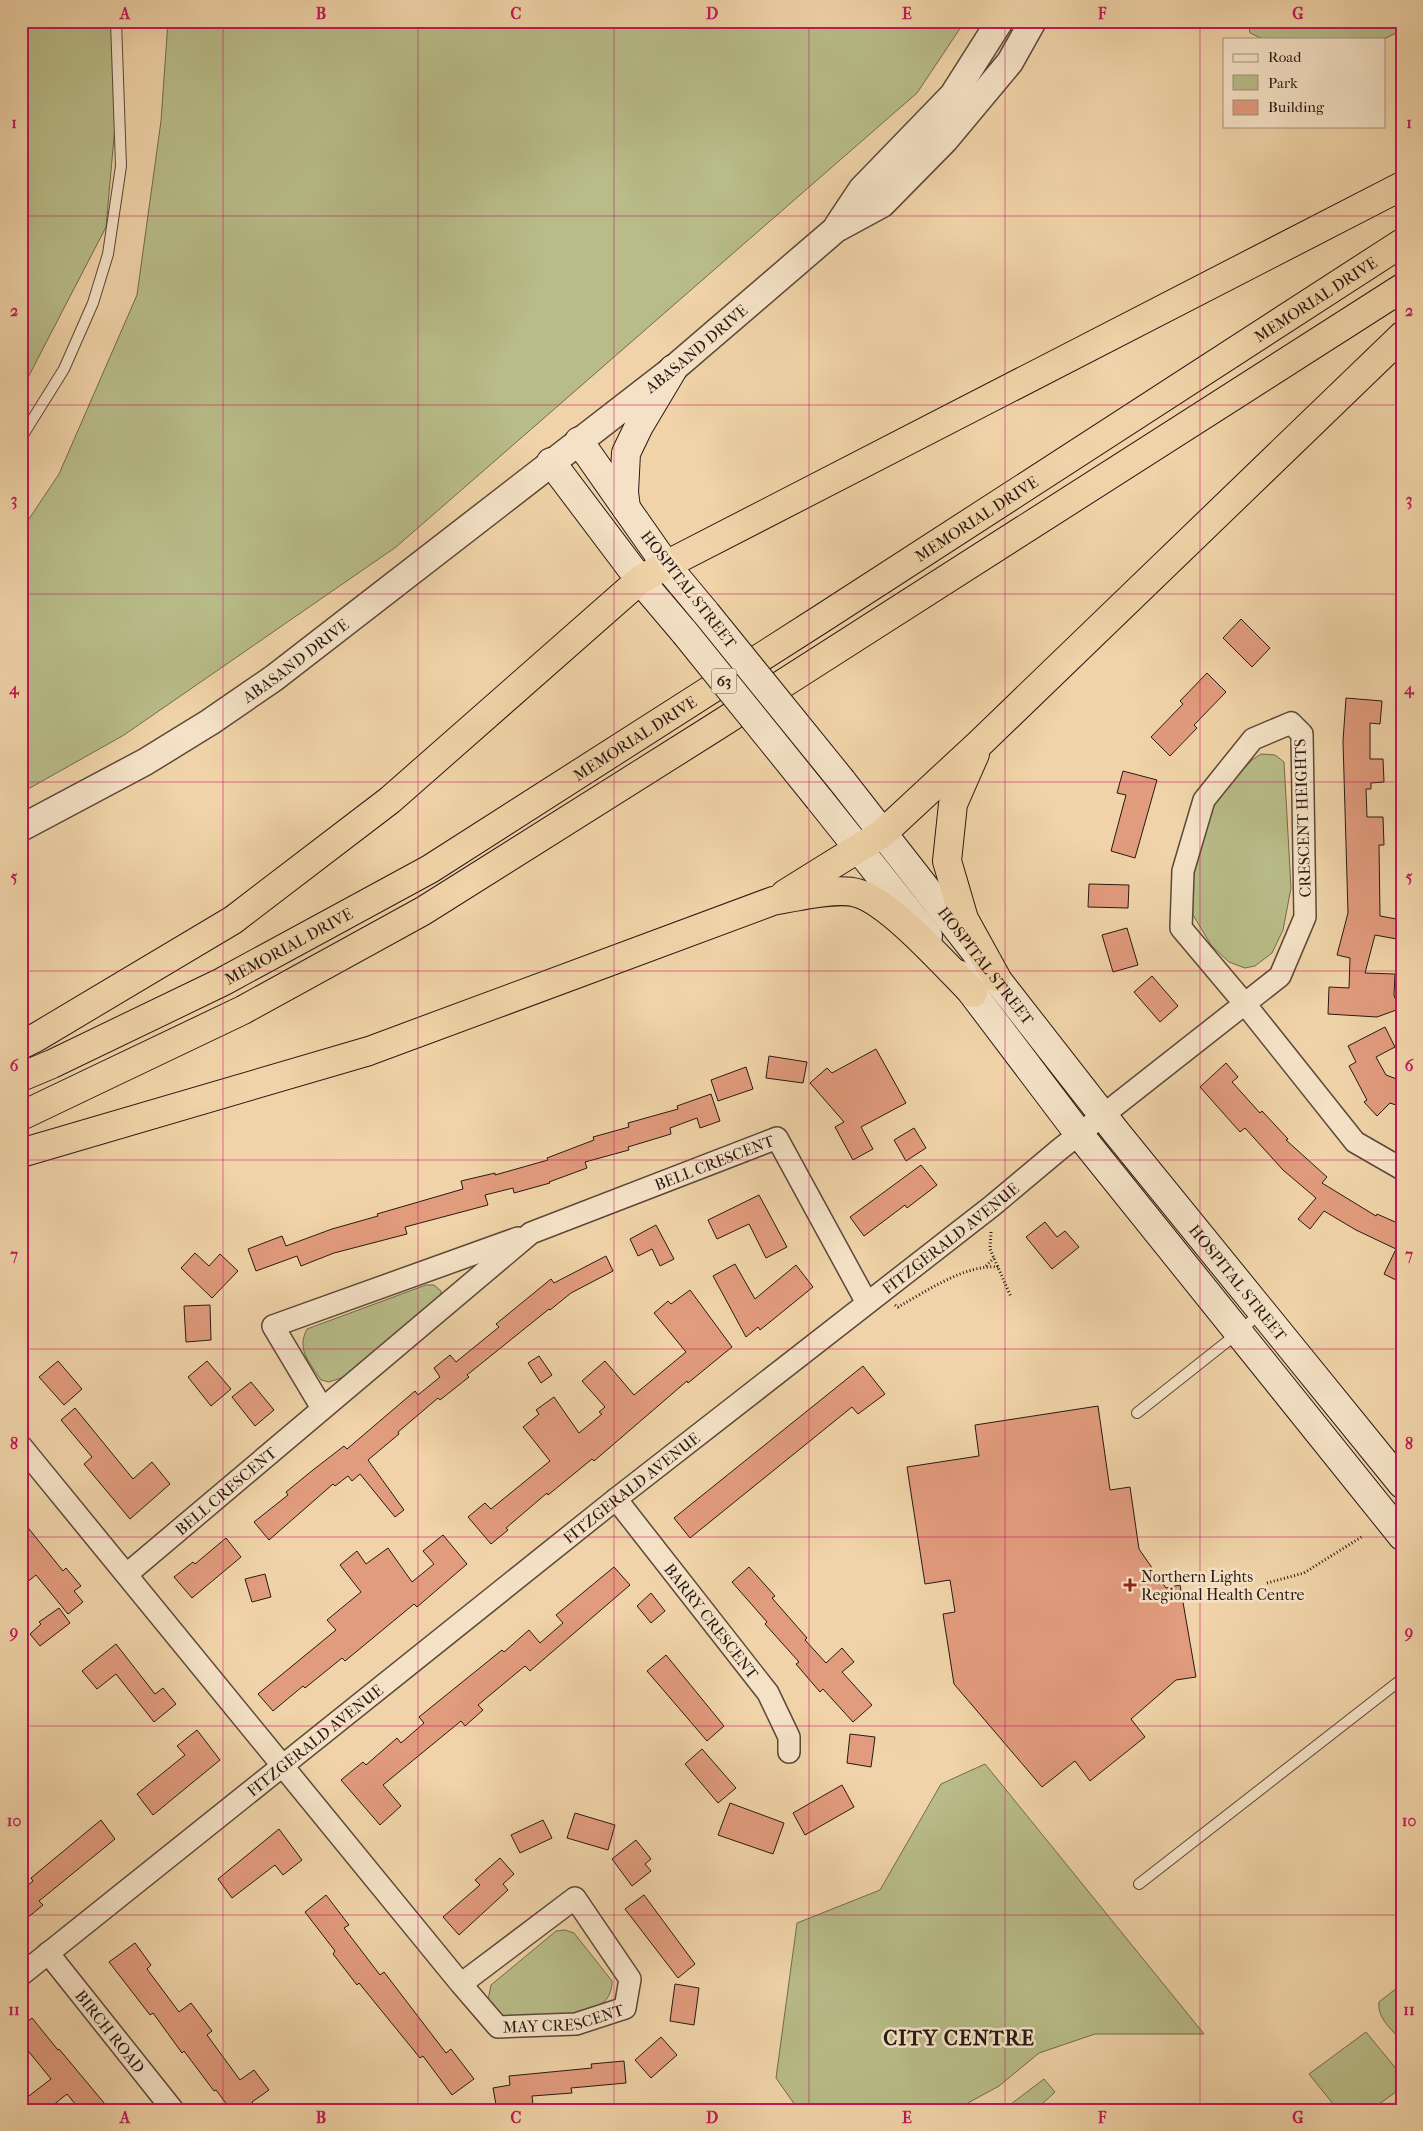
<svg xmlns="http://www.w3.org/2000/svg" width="1423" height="2131" font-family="'IM FELL French Canon',serif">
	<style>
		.green { fill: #b8bc88; stroke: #706a4e }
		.building { fill: #e19b7d; stroke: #281914 }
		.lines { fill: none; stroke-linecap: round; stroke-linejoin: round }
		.service-casing { stroke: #5a4839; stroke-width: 12 }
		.minor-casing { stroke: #5a4839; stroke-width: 24 }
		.tertiary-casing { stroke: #5a4839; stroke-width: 29 }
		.secondary-casing { stroke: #281914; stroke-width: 30 }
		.motorway-casing { stroke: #281914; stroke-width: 30 }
		.path { stroke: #281914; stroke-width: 3; stroke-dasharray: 1 2.5; stroke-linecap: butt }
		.service { stroke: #f5e2c6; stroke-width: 10 }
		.minor { stroke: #f5e2c6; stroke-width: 21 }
		.tertiary { stroke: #f5e2c6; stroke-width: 26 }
		.secondary { stroke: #f5e2c6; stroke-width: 28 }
		.motorway { stroke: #f0d3a8; stroke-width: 28 }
		.secondary-bridge-casing { stroke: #281914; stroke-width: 30; stroke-linecap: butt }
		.secondary-bridge { stroke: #f5e2c6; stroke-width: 28 }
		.grid { fill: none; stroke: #c2185b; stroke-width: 1; stroke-opacity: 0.55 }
		.poi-dot { fill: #8f2418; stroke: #f5e2c6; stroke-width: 2 }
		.labels { text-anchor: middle; stroke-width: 5; stroke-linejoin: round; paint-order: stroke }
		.shield { fill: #f5e2c6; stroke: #665549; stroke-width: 1 }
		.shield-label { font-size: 15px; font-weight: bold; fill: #281914 }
		.street-label { font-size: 16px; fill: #281914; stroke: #f5e2c6 }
		.poi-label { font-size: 16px; fill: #281914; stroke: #f5e2c6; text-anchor: start }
		.district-label { font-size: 21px; font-weight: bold; letter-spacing: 1px; fill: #281914; stroke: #f5e2c6 }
		.neatline { fill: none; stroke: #c2185b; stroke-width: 2 }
		.grid-label { font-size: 16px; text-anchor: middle; font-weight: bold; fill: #c2185b }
	</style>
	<rect width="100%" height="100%" fill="#f0d3a8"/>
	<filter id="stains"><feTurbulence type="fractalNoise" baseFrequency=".004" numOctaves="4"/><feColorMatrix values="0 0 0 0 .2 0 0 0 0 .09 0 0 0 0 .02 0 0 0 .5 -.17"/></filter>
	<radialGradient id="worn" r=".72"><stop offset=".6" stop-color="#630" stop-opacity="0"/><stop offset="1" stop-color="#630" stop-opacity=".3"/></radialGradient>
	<g class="green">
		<polygon points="21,21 113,21 119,81 106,227 21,391"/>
		<polygon points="168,21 965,21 917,93 396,547 124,735 21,793 21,531 59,474 137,295 161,121"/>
		<polygon points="1248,21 1402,21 1402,30 1384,39 1263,39 1250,33"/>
		<polygon points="1261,754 1275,755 1284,762 1291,888 1283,930 1272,953 1255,966 1245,968 1229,962 1211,945 1190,910 1190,881 1209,807 1252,760"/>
		<path d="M426 1285H434L441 1291V1299L347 1376 329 1382 321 1380C310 1363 296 1350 307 1329Z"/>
		<polygon points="985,1764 1204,2034 1095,2034 1039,2053 999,2086 955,2110 889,2110 881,2107 795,2110 795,2105 776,2078 797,1923 880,1890 941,1784"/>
		<path d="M565 1930 574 1933 612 1981C612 1990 609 1999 601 2004 585 2014 514 2026 499 2016 494 2012 491 2005 488 2000L491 1985 556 1931Z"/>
		<path d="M1402 1984V2041C1392 2030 1377 2018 1379 2002Z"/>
		<polygon points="1366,2032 1402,2076 1401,2088 1371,2110 1338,2110 1309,2074"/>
		<polygon points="1044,2079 1055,2092 1042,2104 1047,2110 1011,2110 1011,2104"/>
	</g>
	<g class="building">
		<polygon points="1241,619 1270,648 1252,667 1223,638"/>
		<polygon points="1207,673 1226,692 1194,725 1197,728 1170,756 1151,737 1183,704 1180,701"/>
		<polygon points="1346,698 1382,701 1380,724 1370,723 1370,759 1383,759 1384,782 1371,783 1371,789 1366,789 1367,817 1383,817 1384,845 1379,845 1380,916 1402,920 1402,940 1375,935 1365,973 1395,974 1394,995 1399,1009 1377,1017 1328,1014 1329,987 1349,988 1350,958 1337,955 1348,913 1343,741"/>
		<polygon points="1123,771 1157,780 1135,858 1111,851 1126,795 1117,793"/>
		<polygon points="1089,884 1129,885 1128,908 1088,907"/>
		<polygon points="1127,928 1138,965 1113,972 1102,935"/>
		<polygon points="1152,976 1178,1006 1160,1022 1134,992"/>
		<polygon points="1385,1027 1395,1047 1376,1057 1386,1075 1402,1081 1402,1107 1390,1103 1377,1116 1364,1102 1367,1100 1349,1066 1356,1062 1348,1046"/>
		<polygon points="876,1049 906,1103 861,1127 873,1149 853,1160 835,1127 844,1122 810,1083 827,1068 832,1073"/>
		<polygon points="769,1056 807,1062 803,1083 766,1078"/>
		<polygon points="1226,1063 1238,1077 1232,1082 1260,1113 1262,1111 1288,1139 1286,1140 1327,1177 1322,1183 1376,1216 1377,1214 1402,1225 1402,1273 1398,1281 1384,1274 1396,1249 1356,1230 1324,1211 1310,1229 1298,1219 1316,1198 1283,1170 1245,1128 1240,1132 1200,1087"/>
		<polygon points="746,1067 753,1089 718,1101 711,1080"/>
		<polygon points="711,1094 720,1121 700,1128 697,1118 670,1128 671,1134 628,1147 629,1150 585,1162 587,1168 549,1182 550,1183 514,1193 513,1188 485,1195 488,1205 405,1227 407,1234 334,1253 301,1266 297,1256 256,1271 248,1249 282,1236 286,1246 332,1229 378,1216 377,1214 463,1189 461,1181 495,1173 495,1175 548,1160 547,1158 594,1140 593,1137 629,1127 628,1123 678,1109 677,1106"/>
		<polygon points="914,1128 926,1148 906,1161 894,1140"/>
		<polygon points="921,1165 937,1185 907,1208 905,1205 864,1236 850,1217"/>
		<polygon points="759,1195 787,1247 766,1258 749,1224 717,1239 708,1220"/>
		<polygon points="1045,1222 1057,1237 1065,1231 1079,1247 1052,1269 1026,1237"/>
		<polygon points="656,1225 674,1259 660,1266 652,1249 638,1256 630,1239"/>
		<polygon points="195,1253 209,1266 220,1254 238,1271 212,1298 181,1268"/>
		<polygon points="606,1256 613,1271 571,1293 550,1310 549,1309 467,1375 469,1377 440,1400 438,1398 398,1432 399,1434 368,1460 404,1510 395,1517 360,1474 352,1481 348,1476 335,1486 333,1484 269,1540 254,1522 288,1495 286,1492 313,1470 344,1446 347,1449 415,1391 418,1395 440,1377 434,1368 450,1355 456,1362 499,1327 496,1324 551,1279 554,1283"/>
		<polygon points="735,1264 755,1299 796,1265 813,1287 760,1330 758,1327 746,1337 713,1276"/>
		<polygon points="690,1290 732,1347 688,1383 687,1381 594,1461 592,1459 548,1495 547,1493 506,1528 508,1530 491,1544 468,1517 485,1503 491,1509 550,1461 523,1427 539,1414 536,1410 554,1397 579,1433 602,1414 599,1412 605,1407 582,1381 605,1361 634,1395 686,1352 654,1313 668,1301 671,1304"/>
		<polygon points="210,1305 211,1340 186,1342 184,1306"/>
		<polygon points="539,1356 552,1375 541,1383 528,1363"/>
		<polygon points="58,1361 82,1389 64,1405 39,1377"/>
		<polygon points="207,1361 231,1389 211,1406 188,1377"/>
		<polygon points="863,1366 885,1394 858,1414 852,1407 690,1538 674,1518"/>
		<polygon points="251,1382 274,1410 255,1426 232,1397"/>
		<polygon points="1098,1406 1110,1490 1130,1487 1139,1549 1166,1588 1180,1585 1196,1677 1176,1680 1131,1719 1145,1737 1090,1781 1075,1761 1042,1787 954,1684 943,1614 955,1612 950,1580 925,1584 907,1467 979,1456 975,1425"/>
		<polygon points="75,1408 133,1479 152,1462 170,1484 130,1519 84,1464 92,1457 61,1420"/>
		<polygon points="21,1519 63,1571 66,1568 81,1586 74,1591 83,1602 68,1614 36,1575 21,1587"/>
		<polygon points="443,1535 467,1564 417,1607 414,1604 345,1661 342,1658 305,1688 303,1686 273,1711 258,1694 336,1630 327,1620 361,1592 340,1565 357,1551 366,1564 388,1548 412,1582 434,1564 423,1551"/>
		<polygon points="226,1538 241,1557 192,1598 174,1577 193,1562 195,1564"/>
		<polygon points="614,1567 630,1585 530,1671 525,1666 478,1705 483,1710 465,1726 461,1721 383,1785 401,1806 380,1825 341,1780 363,1762 366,1765 397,1738 401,1743 424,1723 419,1717 502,1650 504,1652 529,1630 540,1643 563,1623 556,1615"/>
		<polygon points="749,1567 775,1596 772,1598 807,1638 805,1640 826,1663 842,1648 854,1662 842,1672 872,1705 853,1722 823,1689 820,1692 796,1664 799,1662 765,1624 767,1622 732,1582"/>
		<polygon points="265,1574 271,1597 252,1602 245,1579"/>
		<polygon points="651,1593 665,1611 651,1623 637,1606"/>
		<polygon points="59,1608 70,1623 40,1646 30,1634 41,1624 39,1622"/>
		<polygon points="116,1644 155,1694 163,1688 176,1704 154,1722 116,1674 97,1689 82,1671"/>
		<polygon points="666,1655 724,1726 707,1741 647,1671"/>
		<polygon points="197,1730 220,1760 153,1815 137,1794 185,1755 177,1746"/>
		<polygon points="850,1734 875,1737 871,1767 847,1763"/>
		<polygon points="702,1749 736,1788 718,1803 685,1764"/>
		<polygon points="842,1785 854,1807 805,1835 793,1813"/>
		<polygon points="730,1803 784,1823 773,1854 718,1835"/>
		<polygon points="575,1813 615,1825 608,1850 567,1838"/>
		<polygon points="101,1820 115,1839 39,1901 43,1905 21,1923 21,1891 33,1881 31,1878"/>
		<polygon points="543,1820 552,1838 520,1853 511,1835"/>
		<polygon points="279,1829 302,1860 283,1875 275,1865 232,1898 218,1879"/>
		<polygon points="636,1840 651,1859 645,1864 651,1871 632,1886 612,1859"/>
		<polygon points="500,1858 514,1874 503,1884 508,1890 459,1935 443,1917 480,1885 475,1880"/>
		<polygon points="326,1895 349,1925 344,1928 380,1975 384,1972 446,2053 451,2049 474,2079 452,2095 423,2056 420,2058 359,1983 357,1985 333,1954 335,1951 305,1912"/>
		<polygon points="644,1895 695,1964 678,1978 625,1909"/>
		<polygon points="135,1943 151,1965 147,1969 179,2012 191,2003 212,2031 207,2035 240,2080 254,2070 269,2090 252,2102 258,2110 231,2110 216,2090 214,2091 184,2051 182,2053 153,2013 150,2015 109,1962"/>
		<polygon points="675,1984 699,1988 694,2025 670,2021"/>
		<polygon points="32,2018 58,2050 59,2049 110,2110 80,2110 67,2094 47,2110 21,2110 21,2102 51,2079 21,2042 21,2027"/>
		<polygon points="661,2037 677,2055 651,2078 635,2060"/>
		<polygon points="624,2061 626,2083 571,2088 572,2093 532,2096 533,2105 521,2107 520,2110 497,2110 493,2088 510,2085 509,2076 592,2068 591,2064"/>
	</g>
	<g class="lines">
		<g class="service-casing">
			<g id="service">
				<polyline points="21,438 64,369 93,303 108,254 121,166 116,21"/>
				<polyline points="1137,1413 1238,1333 1261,1312"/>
				<polyline points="1139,1884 1402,1679"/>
			</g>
		</g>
		<g class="minor-casing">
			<g id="minor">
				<polyline points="322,1408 273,1326 518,1238"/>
				<path id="s1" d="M21 1446 461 1984 498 2027 576 2024 625 2008 630 1979 575 1898 461 1984"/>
				<path id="s2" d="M616 1499 768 1693 789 1737V1752"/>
				<path id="s3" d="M127 1574 531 1233 777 1138 867 1303"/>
				<path id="s4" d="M48 1953 173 2110"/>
				<path id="s5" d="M21 1975 616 1499 992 1206 1060 1149 1280 976 1305 917 1302 734 1291 723 1253 739 1204 800 1183 871 1181 928 1245 1004 1355 1142 1402 1169"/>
			</g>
		</g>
		<g class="tertiary-casing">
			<g id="tertiary">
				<polyline points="838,225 862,189 953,95 1000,21"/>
				<path id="s6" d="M21 828 145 762 210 722 274 678 673 369 836 229 882 204 945 140 1010 62 1033 21"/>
			</g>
		</g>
		<g class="secondary-casing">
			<g id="secondary">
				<polyline points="579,441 666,565 706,613"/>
				<polyline points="551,462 640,580 685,633"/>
				<polyline points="626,508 624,492 626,453 639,426 673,369"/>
				<path id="s7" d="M842 781 1116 1132 1402 1484"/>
				<polyline points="819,799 928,936"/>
				<polyline points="958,974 1079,1134 1402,1536"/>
			</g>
		</g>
		<g class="motorway-casing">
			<g id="motorway">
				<polyline points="975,754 953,804 947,861 964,919 996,977"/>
				<polyline points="785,894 883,833 979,744 1402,336"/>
				<polyline points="21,1045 35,1038 233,920 390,800 640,580 666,565 1402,186"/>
				<path id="s8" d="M21 1077 52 1064 222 982 430 869 821 619 1402 243"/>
				<polyline points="21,1116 243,1010 423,911 712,729 1402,288"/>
				<path d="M21 1153 369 1051 773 901C795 897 837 887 857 893 890 902 947 967 973 993"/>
			</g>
		</g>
		<g class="path">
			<polyline points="991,1232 990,1249 1011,1297"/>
			<polyline points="986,1266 994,1258"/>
			<path d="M895 1305 898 1307C927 1291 965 1264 999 1267"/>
			<polyline points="1267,1583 1304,1573 1363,1536"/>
		</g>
		<use href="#service" class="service"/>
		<use href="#minor" class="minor"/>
		<use href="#tertiary" class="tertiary"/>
		<use href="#secondary" class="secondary"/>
		<use href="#motorway" class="motorway"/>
		<g class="secondary-bridge-casing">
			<g id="secondary-bridge">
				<polyline points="706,613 842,781"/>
				<polyline points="685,633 819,799"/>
			</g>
		</g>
		<use href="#secondary-bridge" class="secondary-bridge"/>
	</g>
	<path class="grid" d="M223 21V2110M418 21V2110M614 21V2110M809 21V2110M1005 21V2110M1200 21V2110M21 216H1402M21 405H1402M21 594H1402M21 782H1402M21 971H1402M21 1160H1402M21 1349H1402M21 1537H1402M21 1726H1402M21 1915H1402"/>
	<path class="poi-dot" d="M1127.5 1577.5h5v5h5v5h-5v5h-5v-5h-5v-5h5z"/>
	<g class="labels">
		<rect class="shield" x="711.5" y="668.5" width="25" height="25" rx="4"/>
		<g class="shield-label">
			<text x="724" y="686">63</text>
		</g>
		<g class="street-label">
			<text dy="6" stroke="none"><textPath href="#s8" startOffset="1512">MEMORIAL DRIVE</textPath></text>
			<text dy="6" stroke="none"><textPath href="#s6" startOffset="830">ABASAND DRIVE</textPath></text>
			<text dy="6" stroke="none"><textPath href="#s8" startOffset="1108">MEMORIAL DRIVE</textPath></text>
			<text transform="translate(689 589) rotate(52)" y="6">HOSPITAL STREET</text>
			<text dy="6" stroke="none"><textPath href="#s6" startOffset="322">ABASAND DRIVE</textPath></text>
			<text dy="6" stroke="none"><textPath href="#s8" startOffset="702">MEMORIAL DRIVE</textPath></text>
			<text transform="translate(1302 818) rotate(-92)" y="6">CRESCENT HEIGHTS</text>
			<text dy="6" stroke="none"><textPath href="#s8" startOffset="298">MEMORIAL DRIVE</textPath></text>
			<text dy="6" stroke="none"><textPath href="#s7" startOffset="234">HOSPITAL STREET</textPath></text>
			<text dy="6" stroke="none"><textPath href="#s3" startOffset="725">BELL CRESCENT</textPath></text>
			<text dy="6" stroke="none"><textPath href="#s5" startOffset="1186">FITZGERALD AVENUE</textPath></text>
			<text dy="6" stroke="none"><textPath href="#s7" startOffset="639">HOSPITAL STREET</textPath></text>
			<text dy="6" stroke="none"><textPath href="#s5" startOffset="781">FITZGERALD AVENUE</textPath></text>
			<text dy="6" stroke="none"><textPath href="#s3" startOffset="129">BELL CRESCENT</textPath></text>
			<text dy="6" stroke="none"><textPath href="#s2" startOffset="155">BARRY CRESCENT</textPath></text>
			<text dy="6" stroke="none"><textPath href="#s5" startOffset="376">FITZGERALD AVENUE</textPath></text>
			<text dy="6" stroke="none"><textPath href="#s1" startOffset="818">MAY CRESCENT</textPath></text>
			<text dy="6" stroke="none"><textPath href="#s4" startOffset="100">BIRCH ROAD</textPath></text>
		</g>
		<g class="poi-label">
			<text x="1141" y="1582">Northern Lights<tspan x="1141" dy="18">Regional Health Centre</tspan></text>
		</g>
		<g class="district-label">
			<text x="959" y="2045">CITY CENTRE</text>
		</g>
	</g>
	<rect width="1423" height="2131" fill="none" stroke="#f0d3a8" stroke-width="55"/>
	<rect x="1223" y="38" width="162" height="90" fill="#f5e2c6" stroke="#a3927f"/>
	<rect x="1233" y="54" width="25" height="8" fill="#f5e2c6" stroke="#a3927f"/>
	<text x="1268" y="62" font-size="15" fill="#281914">Road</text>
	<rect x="1233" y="75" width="25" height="15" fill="#b8bc88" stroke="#a3927f"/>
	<text x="1268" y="88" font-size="15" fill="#281914">Park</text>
	<rect x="1233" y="100" width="25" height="15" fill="#e19b7d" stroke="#a3927f"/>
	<text x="1268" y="112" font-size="15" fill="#281914">Building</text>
	<rect x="28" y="28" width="1368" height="2076" class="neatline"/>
	<g class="grid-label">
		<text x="125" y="19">A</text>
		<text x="321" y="19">B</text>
		<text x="516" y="19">C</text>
		<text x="712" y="19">D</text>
		<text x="907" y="19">E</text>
		<text x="1102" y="19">F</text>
		<text x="1298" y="19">G</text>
		<text x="14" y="128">1</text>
		<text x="1409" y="128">1</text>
		<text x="14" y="316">2</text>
		<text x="1409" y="316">2</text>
		<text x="14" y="505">3</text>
		<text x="1409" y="505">3</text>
		<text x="14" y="694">4</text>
		<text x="1409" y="694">4</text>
		<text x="14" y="882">5</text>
		<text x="1409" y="882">5</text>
		<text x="14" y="1071">6</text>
		<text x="1409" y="1071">6</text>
		<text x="14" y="1260">7</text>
		<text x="1409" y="1260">7</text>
		<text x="14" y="1449">8</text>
		<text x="1409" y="1449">8</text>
		<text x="14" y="1637">9</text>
		<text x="1409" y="1637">9</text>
		<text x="14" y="1826">10</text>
		<text x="1409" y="1826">10</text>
		<text x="14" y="2015">11</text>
		<text x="1409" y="2015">11</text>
		<text x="125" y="2123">A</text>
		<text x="321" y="2123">B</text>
		<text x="516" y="2123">C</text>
		<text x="712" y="2123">D</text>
		<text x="907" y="2123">E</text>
		<text x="1102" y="2123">F</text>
		<text x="1298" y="2123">G</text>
	</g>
	<rect width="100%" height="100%" filter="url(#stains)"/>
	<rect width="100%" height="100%" fill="url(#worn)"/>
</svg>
